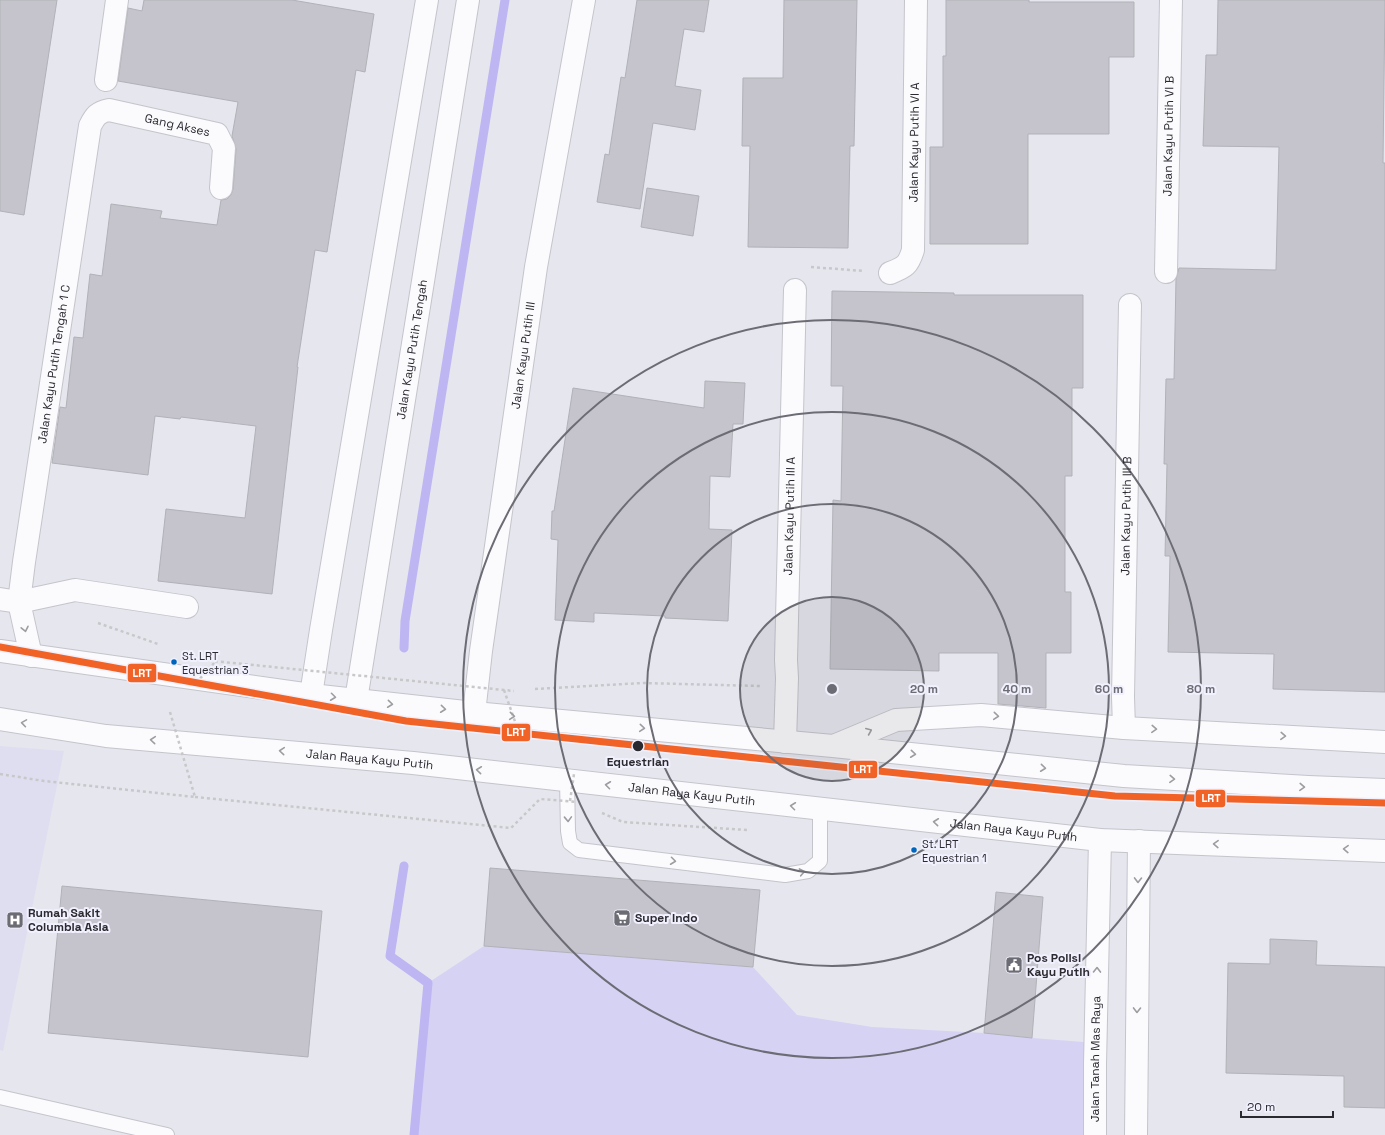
<svg xmlns="http://www.w3.org/2000/svg" width="1385" height="1135" font-family="'Space Grotesk',sans-serif">
	<style>
		.built { fill: #dfdef0 }
		.green { fill: #d5d2f4 }
		.lines { fill: none; stroke-linecap: round; stroke-linejoin: round }
		.stream { stroke: #bdb6f2; stroke-width: 9 }
		.building { fill: #c5c4cc; stroke: #b1b1b8 }
		.lane-casing { stroke: #c4c4cb; stroke-width: 16 }
		.street-casing { stroke: #c4c4cb; stroke-width: 24 }
		.secondary-casing { stroke: #c4c4cb; stroke-width: 24 }
		.path { stroke: #c8c8ca; stroke-width: 2.5; stroke-dasharray: 3 3; stroke-linecap: butt }
		.lane { stroke: #fbfbfd; stroke-width: 14 }
		.street { stroke: #fbfbfd; stroke-width: 22 }
		.secondary { stroke: #fbfbfd; stroke-width: 22 }
		.path-bridge { stroke: #c8c8ca; stroke-width: 2.5; stroke-dasharray: 3 3; stroke-linecap: butt }
		.rail-1-casing { stroke: #f1f0fd; stroke-width: 10 }
		.rail-1 { stroke: #f16227; stroke-width: 7 }
		.oneway { stroke: #9d9da1 }
		.ring { fill: none; stroke: #6c6c74; stroke-width: 2 }
		.bus-dot { fill: #0065bd; stroke: #f1f0fd; stroke-width: 1.5 }
		.stop-dot { fill: #2b2a31; stroke: #f1f0fd; stroke-width: 1.5 }
		.labels { text-anchor: middle; stroke-width: 4; stroke-linejoin: round; paint-order: stroke }
		.bus-label { font-size: 11px; fill: #2b2a31; stroke: #f1f0fd; text-anchor: start }
		.street-label { font-size: 12px; fill: #2b2a31; stroke: #f1f0fd }
		.stop-label { font-size: 12px; font-weight: bold; fill: #2b2a31; stroke: #f1f0fd }
		.poi-label { font-size: 12px; font-weight: bold; fill: #2b2a31; stroke: #f1f0fd; text-anchor: start }
		.centre { fill: #6c6c74; stroke: #f1f0fd; stroke-width: 2 }
		.ring-label { font-size: 12px; text-anchor: middle; font-weight: bold; fill: #6c6c74; stroke: #f1f0fd; stroke-width: 4; stroke-linejoin: round; paint-order: stroke }
		.line-badge { stroke: #f1f0fd; stroke-width: 1.5 }
		.badge-label { font-size: 11px; text-anchor: middle; font-weight: bold; fill: #fff }
	</style>
	<rect width="100%" height="100%" fill="#e6e6ef"/>
	<polygon class="built" points="0,746 64,751 3,1051 0,1050"/>
	<polygon class="green" points="484,946 753,967 797,1015 872,1027 984,1033 1032,1038 1096,1043 1095,1135 414,1135 428,983"/>
	<g class="lines">
		<g class="stream">
			<polyline points="404,648 405,621 505,0"/>
			<polyline points="404,866 390,956 428,983 414,1135"/>
		</g>
	</g>
	<g class="building">
		<polygon points="0,0 57,0 24,215 0,211"/>
		<polygon points="144,0 292,0 374,14 365,72 356,70 327,252 315,250 297,367 298,367 272,594 158,581 166,509 245,518 256,426 181,417 180,419 155,416 148,475 52,463 60,407 66,408 74,337 83,338 90,274 102,276 111,204 162,211 160,218 217,225 221,200 227,199 231,195 233,189 236,149 232,136 238,102 118,81 128,8 142,11"/>
		<polygon points="637,0 709,0 704,32 684,29 675,86 701,90 695,130 653,123 640,209 597,202 605,154 609,155 621,77 625,78"/>
		<polygon points="784,0 857,0 854,146 850,146 848,248 748,247 750,146 742,146 743,78 783,78"/>
		<polygon points="946,0 1029,0 1029,2 1134,2 1134,57 1109,57 1109,134 1028,134 1028,244 930,244 930,147 943,147 943,56 946,56"/>
		<polygon points="1218,0 1385,0 1383,163 1385,163 1385,692 1273,689 1274,654 1168,652 1170,556 1165,556 1167,464 1164,464 1166,379 1174,379 1176,279 1179,268 1276,270 1279,147 1203,146 1206,55 1217,55"/>
		<polygon points="647,188 699,196 693,236 641,227"/>
		<polygon points="832,291 954,293 954,295 1083,295 1083,388 1072,388 1072,476 1065,476 1065,592 1071,592 1071,653 1046,653 1046,708 998,704 998,653 939,653 939,671 830,669 833,500 841,501 843,386 831,386"/>
		<polygon points="705,381 745,383 743,424 733,424 730,477 710,476 709,529 732,530 728,621 665,618 665,616 594,613 594,622 555,620 558,540 551,539 552,511 554,511 573,388 704,408"/>
		<polygon points="490,868 760,890 753,967 484,946"/>
		<polygon points="62,886 322,911 308,1057 48,1033"/>
		<polygon points="996,892 1043,897 1032,1038 984,1033"/>
		<polygon points="1270,939 1317,941 1316,965 1385,967 1385,1108 1344,1107 1344,1076 1226,1073 1228,963 1270,964"/>
	</g>
	<g class="lines">
		<g class="lane-casing">
			<g id="lane">
				<polyline points="567,780 568,831 570,843 579,850 785,875 808,871 820,861 820,809"/>
				<polyline points="0,1097 167,1135"/>
			</g>
		</g>
		<g class="street-casing">
			<g id="street">
				<polyline points="106,80 117,0"/>
				<path id="s1" d="M1166 272 1171 0"/>
				<path id="s2" d="M890 273C905 267 908 266 913 250L916 0"/>
				<path id="s3" d="M187 607 75 590 19 602 24 562 90 126C95 116 98 112 109 110L217 134 224 148 221 188"/>
				<polyline points="311,695 321,630 427,0"/>
				<path id="s4" d="M474 713 481 651 536 267 584 0"/>
				<path id="s5" d="M1124 728 1123 697 1130 305"/>
				<path id="s6" d="M785 742 787 678 786 660 795 290"/>
			</g>
		</g>
		<g class="secondary-casing">
			<g id="secondary">
				<polyline points="0,599 19,602 31,656"/>
				<polyline points="0,651 311,695 474,713 833,746 1124,776 1308,787 1385,790"/>
				<path id="s7" d="M356 700 468 0"/>
				<path id="s8" d="M0 719 106 736 413 763 1100 840 1385 851"/>
				<polyline points="836,745 896,720 981,715 1124,728 1385,742"/>
				<path id="s9" d="M1095 1135V1064L1100 840"/>
				<polyline points="1136,1135 1139,841"/>
			</g>
		</g>
		<g class="path">
			<polyline points="811,267 864,271"/>
			<polyline points="98,623 158,644"/>
			<polyline points="535,689 643,683 760,686"/>
			<polyline points="602,813 623,822 747,830"/>
		</g>
		<use href="#lane" class="lane"/>
		<use href="#street" class="street"/>
		<use href="#secondary" class="secondary"/>
		<g class="path-bridge">
			<polyline points="203,660 514,691"/>
			<polyline points="196,683 215,662"/>
			<polyline points="504,690 519,733"/>
			<polyline points="0,774 44,781 195,797 170,712"/>
			<polyline points="195,797 511,828 540,799 576,802"/>
			<polyline points="570,801 574,774"/>
		</g>
		<g class="rail-1-casing">
			<polyline id="rail-1" points="0,647 406,721 1115,796 1385,803"/>
		</g>
		<use href="#rail-1" class="rail-1"/>
	</g>
	<defs><path id="oneway-chevron" d="M-2-3.5L2.5 0L-2 3.5" fill="none" stroke-width="1.6" stroke-linecap="round" stroke-linejoin="round"/></defs>
	<g class="oneway">
		<use href="#oneway-chevron" transform="translate(25 629) rotate(78)"/>
		<use href="#oneway-chevron" transform="translate(333 697) rotate(7)"/>
		<use href="#oneway-chevron" transform="translate(390 704) rotate(6)"/>
		<use href="#oneway-chevron" transform="translate(443 709) rotate(6)"/>
		<use href="#oneway-chevron" transform="translate(512 716) rotate(5)"/>
		<use href="#oneway-chevron" transform="translate(996 716) rotate(5)"/>
		<use href="#oneway-chevron" transform="translate(24 723) rotate(-171)"/>
		<use href="#oneway-chevron" transform="translate(642 728) rotate(5)"/>
		<use href="#oneway-chevron" transform="translate(1154 729) rotate(3)"/>
		<use href="#oneway-chevron" transform="translate(869 731) rotate(-23)"/>
		<use href="#oneway-chevron" transform="translate(1283 736) rotate(3)"/>
		<use href="#oneway-chevron" transform="translate(153 740) rotate(-175)"/>
		<use href="#oneway-chevron" transform="translate(282 751) rotate(-175)"/>
		<use href="#oneway-chevron" transform="translate(913 754) rotate(6)"/>
		<use href="#oneway-chevron" transform="translate(1043 768) rotate(6)"/>
		<use href="#oneway-chevron" transform="translate(479 770) rotate(-174)"/>
		<use href="#oneway-chevron" transform="translate(1172 779) rotate(3)"/>
		<use href="#oneway-chevron" transform="translate(608 785) rotate(-173)"/>
		<use href="#oneway-chevron" transform="translate(1302 787) rotate(3)"/>
		<use href="#oneway-chevron" transform="translate(793 806) rotate(-173)"/>
		<use href="#oneway-chevron" transform="translate(568 819) rotate(88)"/>
		<use href="#oneway-chevron" transform="translate(936 822) rotate(-174)"/>
		<use href="#oneway-chevron" transform="translate(1216 844) rotate(-178)"/>
		<use href="#oneway-chevron" transform="translate(1346 849) rotate(-178)"/>
		<use href="#oneway-chevron" transform="translate(673 861) rotate(7)"/>
		<use href="#oneway-chevron" transform="translate(802 872) rotate(-11)"/>
		<use href="#oneway-chevron" transform="translate(1138 880) rotate(91)"/>
		<use href="#oneway-chevron" transform="translate(1097 970) rotate(-89)"/>
		<use href="#oneway-chevron" transform="translate(1137 1010) rotate(91)"/>
	</g>
	<circle cx="832" cy="689" r="92" fill="#6c6c74" fill-opacity=".12"/>
	<g class="ring">
		<circle cx="832" cy="689" r="92"/>
		<circle cx="832" cy="689" r="185"/>
		<circle cx="832" cy="689" r="277"/>
		<circle cx="832" cy="689" r="369"/>
	</g>
	<defs>
		<g id="supermarket-square" transform="scale(0.9)"><rect x="-9" y="-9" width="18" height="18" rx="4" fill="#6c6c74" stroke="#f1f0fd"/><path d="M-6-5.5h2.5l.6 2H6L4.5 2H-2.5L-4.4-4H-6ZM-1.5 3.2a1.3 1.3 0 1 0 .1 0ZM3 3.2a1.3 1.3 0 1 0 .1 0Z" fill="#fff"/></g>
		<g id="hospital-square" transform="scale(0.9)"><rect x="-9" y="-9" width="18" height="18" rx="4" fill="#6c6c74" stroke="#f1f0fd"/><path d="M-5-5h3v3.5h4V-5h3V5h-3V1.5h-4V5h-3Z" fill="#fff"/></g>
		<g id="civic-square" transform="scale(0.9)"><rect x="-9" y="-9" width="18" height="18" rx="4" fill="#6c6c74" stroke="#f1f0fd"/><path d="M-.6-6.5H3V-4.5H.6V-3L4-1V1h2V6H-6V1h2V-1L-.6-3ZM-1.2 2.5V6h2.4V2.5Z" fill="#fff"/></g>
	</defs>
	<g fill-rule="evenodd">
		<use href="#supermarket-square" x="622" y="918"/>
		<use href="#hospital-square" x="15" y="920"/>
		<use href="#civic-square" x="1014" y="965"/>
	</g>
	<g class="bus-dot">
		<circle cx="174" cy="662" r="3.5"/>
		<circle cx="914" cy="850" r="3.5"/>
	</g>
	<circle class="stop-dot" cx="638" cy="746" r="6"/>
	<g class="labels">
		<g class="bus-label">
			<text x="182" y="660">St. LRT<tspan x="182" dy="14">Equestrian 3</tspan></text>
			<text x="922" y="848">St. LRT<tspan x="922" dy="14">Equestrian 1</tspan></text>
		</g>
		<g class="street-label">
			<text dy="4" stroke="none"><textPath href="#s3" startOffset="748">Gang Akses</textPath></text>
			<text dy="4" stroke="none"><textPath href="#s1" startOffset="136">Jalan Kayu Putih VI B</textPath></text>
			<text dy="4" stroke="none"><textPath href="#s2" startOffset="142">Jalan Kayu Putih VI A</textPath></text>
			<text dy="4" stroke="none"><textPath href="#s7" startOffset="355">Jalan Kayu Putih Tengah</textPath></text>
			<text dy="4" stroke="none"><textPath href="#s4" startOffset="361">Jalan Kayu Putih III</textPath></text>
			<text dy="4" stroke="none"><textPath href="#s3" startOffset="411">Jalan Kayu Putih Tengah 1 C</textPath></text>
			<text dy="4" stroke="none"><textPath href="#s6" startOffset="226">Jalan Kayu Putih III A</textPath></text>
			<text dy="4" stroke="none"><textPath href="#s5" startOffset="212">Jalan Kayu Putih III B</textPath></text>
			<text dy="4" stroke="none"><textPath href="#s8" startOffset="372">Jalan Raya Kayu Putih</textPath></text>
			<text dy="4" stroke="none"><textPath href="#s8" startOffset="696">Jalan Raya Kayu Putih</textPath></text>
			<text dy="4" stroke="none"><textPath href="#s8" startOffset="1020">Jalan Raya Kayu Putih</textPath></text>
			<text dy="4" stroke="none"><textPath href="#s9" startOffset="76">Jalan Tanah Mas Raya</textPath></text>
		</g>
		<g class="stop-label">
			<text x="638" y="766">Equestrian</text>
		</g>
		<g class="poi-label">
			<text x="28" y="917">Rumah Sakit<tspan x="28" dy="14">Columbia Asia</tspan></text>
			<text x="635" y="922">Super Indo</text>
			<text x="1027" y="962">Pos Polisi<tspan x="1027" dy="14">Kayu Putih</tspan></text>
		</g>
	</g>
	<circle cx="832" cy="689" r="6" class="centre"/>
	<g class="ring-label">
		<text x="924" y="693">20 m</text>
		<text x="1017" y="693">40 m</text>
		<text x="1109" y="693">60 m</text>
		<text x="1201" y="693">80 m</text>
	</g>
	<g class="line-badge">
		<rect x="127" y="663" width="30" height="20" rx="4" fill="#f16227"/>
		<rect x="501" y="723" width="30" height="19" rx="4" fill="#f16227"/>
		<rect x="848" y="760" width="30" height="19" rx="4" fill="#f16227"/>
		<rect x="1195" y="789" width="31" height="19" rx="4" fill="#f16227"/>
	</g>
	<g class="badge-label">
		<text x="142" y="677">LRT</text>
		<text x="516" y="736">LRT</text>
		<text x="863" y="773">LRT</text>
		<text x="1211" y="802">LRT</text>
	</g>
	<path d="M1241 1111v6h92v-6" fill="none" stroke="#2b2a31" stroke-width="2"/>
	<text x="1247" y="1111" font-size="12" fill="#2b2a31" stroke="#f1f0fd" stroke-width="3" paint-order="stroke">20 m</text>
</svg>
